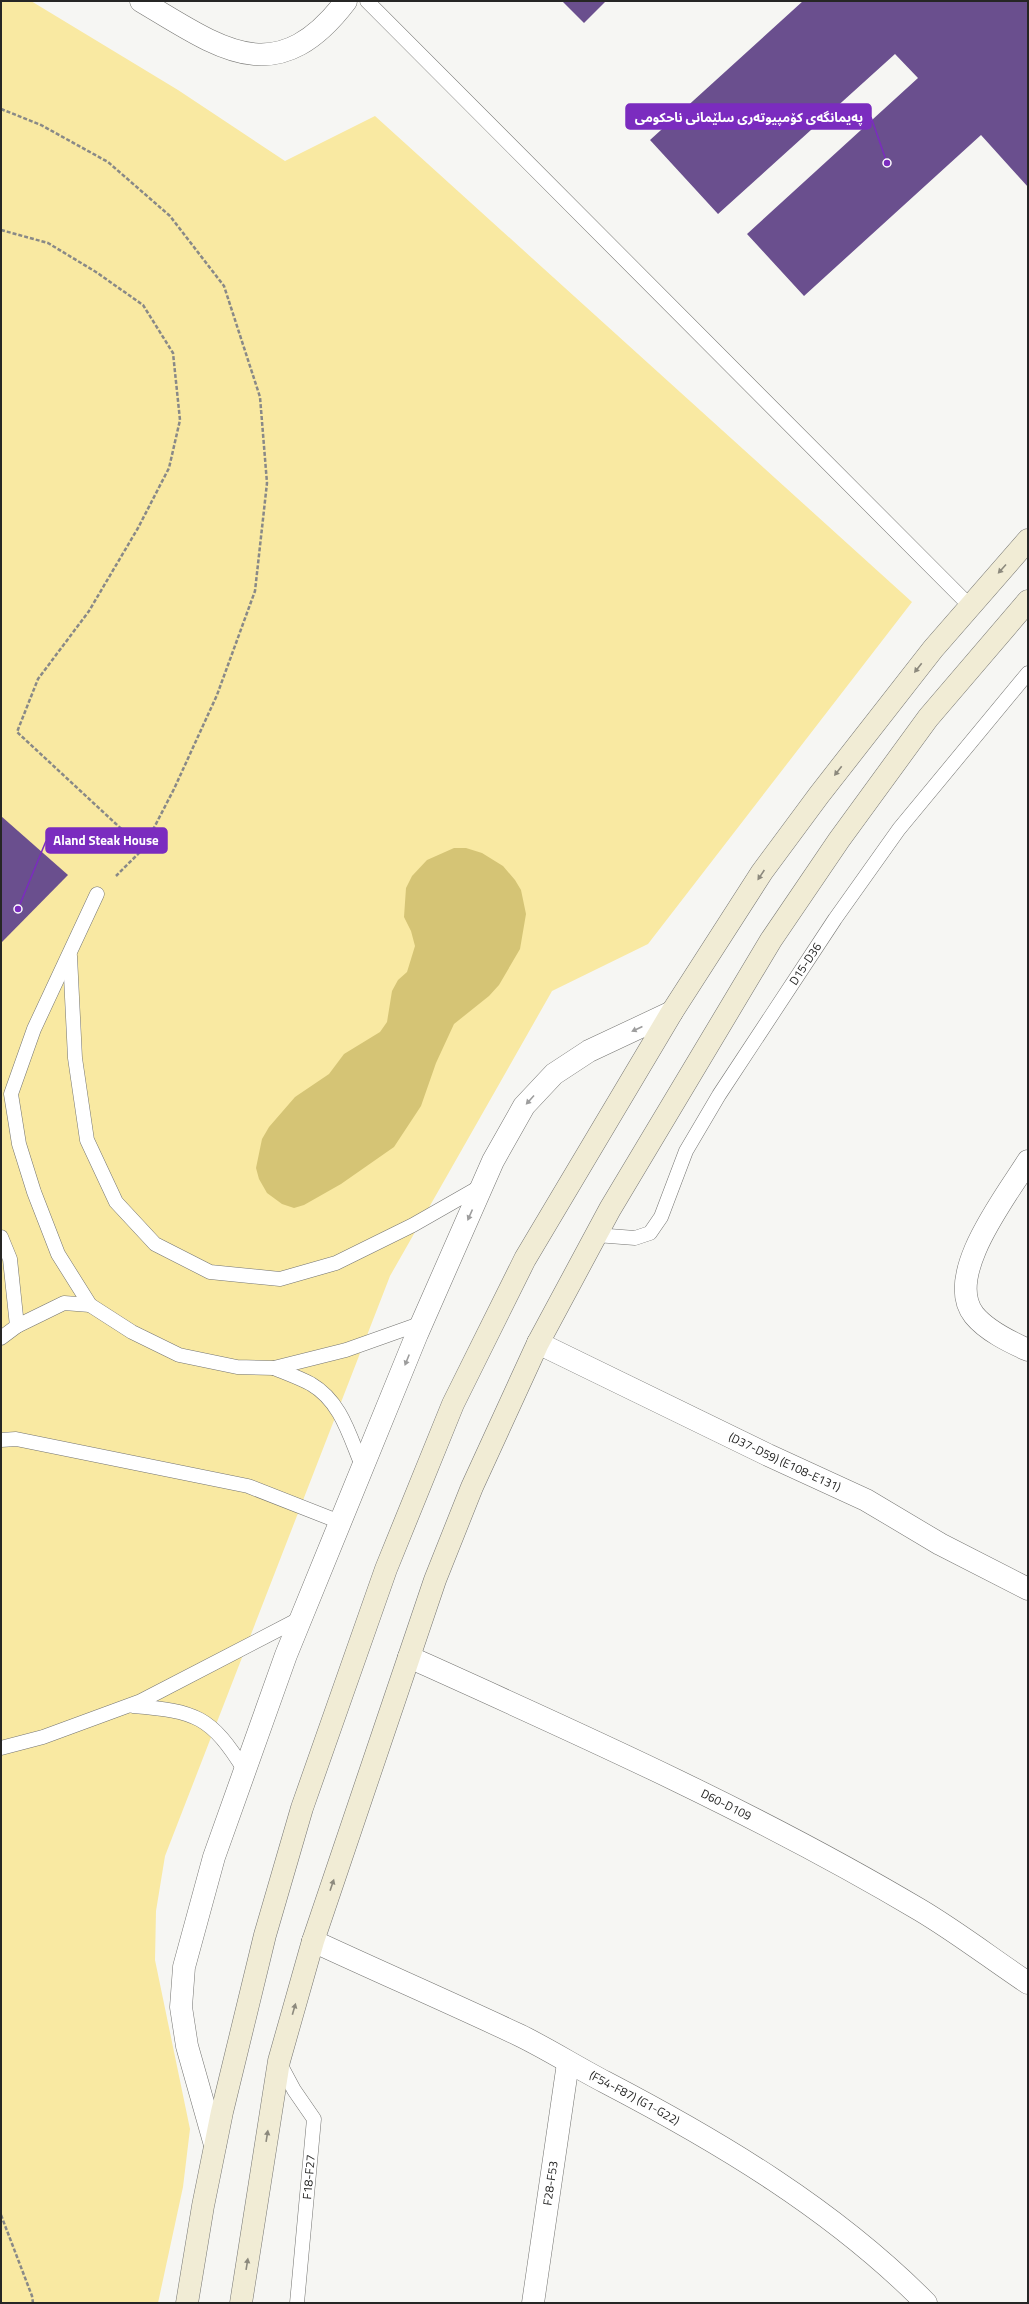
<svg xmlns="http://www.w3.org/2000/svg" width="1029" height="2304" font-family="'Titillium Web','Noto Sans Arabic',sans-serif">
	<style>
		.green { fill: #f9e9a2 }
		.water { fill: #d5c475 }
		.building { fill: #6a4f8e }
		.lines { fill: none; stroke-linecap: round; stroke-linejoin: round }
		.lane-casing { stroke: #747471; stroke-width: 15 }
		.street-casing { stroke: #747471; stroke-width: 23 }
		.secondary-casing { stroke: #747471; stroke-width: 23 }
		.path { stroke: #898987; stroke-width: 2.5; stroke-dasharray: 4 2; stroke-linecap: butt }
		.lane { stroke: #fff; stroke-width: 14 }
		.street { stroke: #fff; stroke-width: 22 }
		.secondary { stroke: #f1ecd5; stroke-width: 22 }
		.oneway { fill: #8c897d }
		.oneway2 { fill: #9d9d9d }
		.labels { text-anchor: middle; stroke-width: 4; stroke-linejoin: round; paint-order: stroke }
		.street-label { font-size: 12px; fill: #262625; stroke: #fff }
		.leader { fill: none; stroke: #7b2cbf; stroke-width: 1.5 }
		.callout-dot { fill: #7b2cbf; stroke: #fff; stroke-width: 1.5 }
		.callout { fill: #7b2cbf; stroke: #7b2cbf; stroke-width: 1.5 }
		.callout-label { font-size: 13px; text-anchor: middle; font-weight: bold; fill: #fff }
	</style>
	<rect width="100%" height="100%" fill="#f6f6f3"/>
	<polygon class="green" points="1,1 31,1 178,90 285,161 375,116 912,602 648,944 552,991 390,1276 165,1856 156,1911 155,1960 190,2129 183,2187 158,2303 1,2303"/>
	<polygon class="water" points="454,848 466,848 482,853 503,866 515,880 521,890 526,914 520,949 499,985 489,996 454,1024 436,1063 421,1106 394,1147 341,1184 304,1205 294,1208 282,1204 267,1193 259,1179 256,1168 262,1139 269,1127 295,1097 329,1074 344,1054 380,1032 387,1022 392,991 398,980 407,972 415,946 411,931 404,917 406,888 412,876 427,860"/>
	<g class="building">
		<polygon points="562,1 606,1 584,23"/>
		<polygon points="803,1 1028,1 1028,187 981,135 804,296 747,234 918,78 895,54 718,214 650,140"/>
		<polygon points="1,816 68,875 1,943"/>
	</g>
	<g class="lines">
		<g class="lane-casing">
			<g id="lane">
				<polyline points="367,1 969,605"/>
				<polyline points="97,894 34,1029 11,1094 19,1144 34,1192 58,1254 90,1305 132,1332 179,1355 237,1367 274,1368 346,1350 422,1323"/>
				<polyline points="70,956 75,1058 87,1140 116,1202 155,1244 210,1272 280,1279 336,1263 413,1225 483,1185"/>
				<path id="s1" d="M596 1235 635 1238 650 1233 661 1217 686 1151 719 1095 835 919 899 829 1028 673"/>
				<polyline points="1,1237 10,1259 17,1326"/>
				<polyline points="1,1338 17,1326 64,1303 90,1305"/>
				<path d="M274 1368C286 1373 300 1378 311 1384 342 1402 350 1438 363 1468"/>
				<polyline points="1,1440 16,1439 248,1486 340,1522"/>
				<path d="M133 1706C196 1711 211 1716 245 1771"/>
				<polyline points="1,1748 43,1737 141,1701 301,1618"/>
				<polyline points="279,2062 294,2090 314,2119 297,2303"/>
			</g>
		</g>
		<g class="street-casing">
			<g id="street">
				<path d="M141 1C220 48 276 93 346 1"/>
				<path d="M1028 1161C1007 1195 943 1276 974 1315 987 1331 1010 1342 1028 1350"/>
				<path id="s2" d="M538 1343 768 1455 866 1500 940 1544 1028 1589"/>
				<path id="s3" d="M409 1657C582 1735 757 1813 920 1910 957 1932 992 1959 1028 1983"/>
				<path id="s4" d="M313 1941C382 1973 451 2003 519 2035 548 2049 576 2067 605 2082 720 2142 834 2210 926 2303"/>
				<polyline points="215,2145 187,2046 181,2007 184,1967 214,1857 286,1655 417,1334 493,1161 524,1106 554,1074 589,1051 672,1012"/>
				<path id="s5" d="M533 2303 568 2063"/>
			</g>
		</g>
		<g class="secondary-casing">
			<g id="secondary">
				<polyline points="187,2303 203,2206 222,2112 265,1935 302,1808 386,1569 453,1404 525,1259 672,1012 762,872 819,795 933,649 1028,540"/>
				<polyline points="241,2303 279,2061 313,1941 435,1580 472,1487 538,1343 610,1209 771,940 839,840 928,718 1028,601"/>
			</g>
		</g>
		<g class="path">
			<polyline points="1,109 41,125 108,162 170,216 224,286 260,397 267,483 255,591 217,695 174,789 143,849 116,876"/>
			<polyline points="1,230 48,243 96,272 143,305 173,353 180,420 169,468 138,528 89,611 38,679 17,732 143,849"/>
			<polyline points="1,2215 32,2296 33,2303"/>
		</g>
		<use href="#lane" class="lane"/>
		<use href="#street" class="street"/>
		<use href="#secondary" class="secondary"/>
	</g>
	<defs><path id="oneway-solid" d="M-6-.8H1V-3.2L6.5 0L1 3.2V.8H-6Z"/></defs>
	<g class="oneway">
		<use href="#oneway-solid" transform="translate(1002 569) rotate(132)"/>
		<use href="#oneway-solid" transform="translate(918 668) rotate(128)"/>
		<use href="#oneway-solid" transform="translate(838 771) rotate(128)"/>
		<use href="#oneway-solid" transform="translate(761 875) rotate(124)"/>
		<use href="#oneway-solid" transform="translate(332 1885) rotate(-71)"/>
		<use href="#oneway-solid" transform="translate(294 2009) rotate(-74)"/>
		<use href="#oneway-solid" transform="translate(267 2136) rotate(-81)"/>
		<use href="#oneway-solid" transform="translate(247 2264) rotate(-81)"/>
	</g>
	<g class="oneway2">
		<use href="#oneway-solid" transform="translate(637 1029) rotate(155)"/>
		<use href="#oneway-solid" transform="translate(530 1100) rotate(132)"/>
		<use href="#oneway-solid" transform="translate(470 1215) rotate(114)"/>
		<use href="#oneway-solid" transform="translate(407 1360) rotate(112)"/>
	</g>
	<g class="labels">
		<g class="street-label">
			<text dy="4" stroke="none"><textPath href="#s1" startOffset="367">D15-D36</textPath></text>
			<text dy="4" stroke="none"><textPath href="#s2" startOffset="274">(D37-D59) (E108-E131)</textPath></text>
			<text dy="4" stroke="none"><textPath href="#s3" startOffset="350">D60-D109</textPath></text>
			<text dy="4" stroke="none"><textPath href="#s4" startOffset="358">(F54-F87) (G1-G22)</textPath></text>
			<text transform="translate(309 2177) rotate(-85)" y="4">F18-F27</text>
			<text dy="4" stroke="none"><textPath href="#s5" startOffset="121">F28-F53</textPath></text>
		</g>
	</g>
	<path class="leader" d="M887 163L871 117M18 909L46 841"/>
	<g class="callout-dot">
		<circle cx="887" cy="163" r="4"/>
		<circle cx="18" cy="909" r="4"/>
	</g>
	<g class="callout">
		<rect x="626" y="104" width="245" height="25" rx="4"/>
		<rect x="46" y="828" width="121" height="25" rx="4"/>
	</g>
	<g class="callout-label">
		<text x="749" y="122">پەیمانگەی کۆمپیوتەری سلێمانی ناحکومی</text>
		<text x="106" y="845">Aland Steak House</text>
	</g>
	<rect width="1029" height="2304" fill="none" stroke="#262625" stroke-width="4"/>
</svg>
